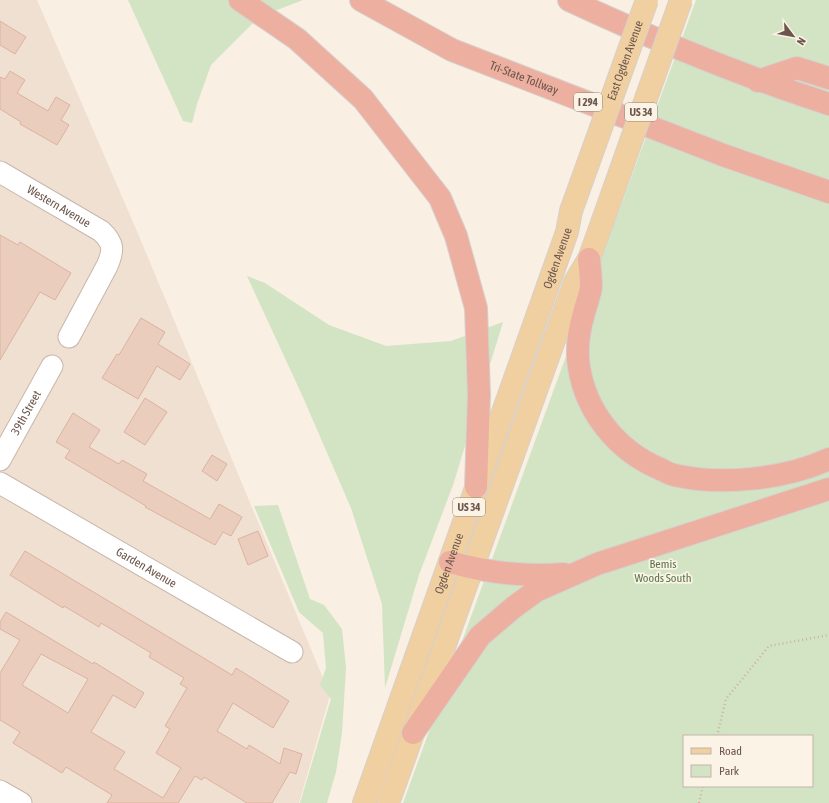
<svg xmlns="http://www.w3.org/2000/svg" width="829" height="803" font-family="'Asap Condensed',sans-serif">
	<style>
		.residential { fill: #efe0d1 }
		.green { fill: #d2e4c3; fill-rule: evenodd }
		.building { fill: #ebcdbd; stroke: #dbb39f; fill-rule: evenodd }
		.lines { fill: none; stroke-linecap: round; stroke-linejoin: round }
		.minor-casing { stroke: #c8b6ab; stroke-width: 23 }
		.primary-casing { stroke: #d6d0cd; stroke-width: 24 }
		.motorway-casing { stroke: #d6d0cd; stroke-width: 24 }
		.path { stroke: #cfb0a1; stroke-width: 2.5; stroke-dasharray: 1 3; stroke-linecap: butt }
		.minor { stroke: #fff; stroke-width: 21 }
		.primary { stroke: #f0cfa1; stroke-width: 22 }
		.motorway { stroke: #ecafa0; stroke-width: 22 }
		.primary-bridge-casing { stroke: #d6d0cd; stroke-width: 24; stroke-linecap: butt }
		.primary-bridge { stroke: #f0cfa1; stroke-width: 22 }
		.labels { text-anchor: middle; stroke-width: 3.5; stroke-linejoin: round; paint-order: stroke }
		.shield { fill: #fcf3e7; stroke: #98857a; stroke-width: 1 }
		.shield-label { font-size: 11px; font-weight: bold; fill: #6d564c }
		.street-label { font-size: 12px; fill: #6d564c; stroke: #fcf3e7 }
		.park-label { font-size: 12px; fill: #587748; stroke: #fcf3e7 }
	</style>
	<rect width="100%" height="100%" fill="#f9efe2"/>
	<polygon class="residential" points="0,0 37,0 139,236 330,695 299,803 0,803"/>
	<g class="green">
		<polygon points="128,0 303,0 259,17 211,65 197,104 192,123 183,121"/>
		<path d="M696 0H829V803H403ZM684 736H812V786H684Z"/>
		<polygon points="247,276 265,283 329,325 386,346 451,341 503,322 453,485 419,575 385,688 382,604 351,508 302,395"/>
		<polygon points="278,505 310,599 324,605 342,629 346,668 342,733 336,772 327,803 300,803 331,699 320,685 326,668 323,633 299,612 254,506"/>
	</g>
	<g class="building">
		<polygon points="0,21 26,37 15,54 0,45"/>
		<polygon points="10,71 25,80 17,93 48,111 56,97 70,105 61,120 69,125 57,145 20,124 21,122 0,109 0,77 5,79"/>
		<polygon points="0,235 18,245 20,242 71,273 55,300 40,292 0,360"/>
		<polygon points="141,318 165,332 158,344 190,364 180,380 157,366 138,399 102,378 117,354 119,355"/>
		<polygon points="145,398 167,412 145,445 124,432"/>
		<polygon points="73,413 100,430 89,447 119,464 122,460 147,474 143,481 210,519 219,504 242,517 231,536 223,532 215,545 145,507 146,506 65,458 70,450 56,442"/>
		<polygon points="212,455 227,464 217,481 202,471"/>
		<polygon points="258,531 268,556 248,565 238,539"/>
		<path d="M25 551 232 675 236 668 289 701 273 728 233 703 217 731 247 749 249 745 280 764 284 748 302 754 296 774 290 772 272 803H247L204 777 202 780 195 776 178 803H107L112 795 66 767 62 773 13 743 20 732 0 720V673L20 640 0 629V622L6 612 93 664 94 662 144 693 135 708 113 695 91 732 125 752 114 769 163 798 181 768 156 753 170 729 165 726 187 688 180 684 184 678 149 657 151 653 101 623 99 627 64 606 63 608 10 575ZM41 654 88 679 68 713 22 685Z"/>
	</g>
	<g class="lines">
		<g class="minor-casing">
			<g id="minor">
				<path id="s1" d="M0 172 101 231C114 243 114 250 107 266L69 337"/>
				<path id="s2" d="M0 460 52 366"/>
				<path id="s3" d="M0 483 292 652"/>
				<polyline points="0,791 21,803"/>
			</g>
		</g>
		<g class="primary-casing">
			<g id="primary">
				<path id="s4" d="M364 803 567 232 571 211"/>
				<polyline points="388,803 575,282 589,259 602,223"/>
			</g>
		</g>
		<g class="motorway-casing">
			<g id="motorway">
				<polyline points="240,0 297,39 363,99 440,198 456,236 476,308 479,395 476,487"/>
				<path id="s5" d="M361 0 452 50 723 155 829 192"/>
				<path d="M569 0C655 40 739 75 829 104"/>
				<polyline points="758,81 797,68 829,78"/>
				<path d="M589 259C590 268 591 278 591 287 590 295 586 305 584 313 579 330 576 349 579 367 586 412 617 450 658 468 663 470 669 474 674 475 721 486 786 479 829 459"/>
				<path d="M450 562C488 573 524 577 564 574"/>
				<polyline points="413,733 480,636 514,607 536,591 597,564 829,489"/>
			</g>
		</g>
		<g class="path">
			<polyline points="717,736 726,699 769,646 829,635"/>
			<polyline points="699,803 703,786"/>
		</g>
		<use href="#minor" class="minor"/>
		<use href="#primary" class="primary"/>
		<use href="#motorway" class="motorway"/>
		<g class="primary-bridge-casing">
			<g id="primary-bridge">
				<path id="s6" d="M571 211 647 0"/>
				<polyline points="602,223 681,0"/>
			</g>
		</g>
		<use href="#primary-bridge" class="primary-bridge"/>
	</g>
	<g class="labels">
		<g class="shield">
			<rect x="574" y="93" width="28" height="18" rx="3"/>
			<rect x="625" y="103" width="32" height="18" rx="3"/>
			<rect x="453" y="498" width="32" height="18" rx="3"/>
		</g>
		<g class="shield-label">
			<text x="588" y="106">I 294</text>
			<text x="641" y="116">US 34</text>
			<text x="469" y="511">US 34</text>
		</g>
		<g class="street-label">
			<text dy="4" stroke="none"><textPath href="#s6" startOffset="160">East Ogden Avenue</textPath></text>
			<text dy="4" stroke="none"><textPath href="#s5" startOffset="181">Tri-State Tollway</textPath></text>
			<text dy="4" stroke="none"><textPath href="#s1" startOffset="68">Western Avenue</textPath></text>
			<text dy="4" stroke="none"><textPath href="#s4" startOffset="578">Ogden Avenue</textPath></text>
			<text dy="4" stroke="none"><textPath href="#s2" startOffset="54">39th Street</textPath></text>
			<text dy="4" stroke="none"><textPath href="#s4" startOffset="254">Ogden Avenue</textPath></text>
			<text dy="4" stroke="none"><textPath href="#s3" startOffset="169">Garden Avenue</textPath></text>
		</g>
		<g class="park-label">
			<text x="663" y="568">Bemis<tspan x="663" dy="14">Woods South</tspan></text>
		</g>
	</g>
	<rect x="683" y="735" width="130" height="52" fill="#fcf3e7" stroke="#c3b4a9"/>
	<rect x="691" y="748" width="20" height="6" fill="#f0cfa1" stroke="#c3b4a9"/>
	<text x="719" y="755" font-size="12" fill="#6d564c">Road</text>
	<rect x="691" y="765" width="20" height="12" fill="#d2e4c3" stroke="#c3b4a9"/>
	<text x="719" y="775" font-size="12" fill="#6d564c">Park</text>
	<g transform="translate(793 36) rotate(122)" stroke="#fcf3e7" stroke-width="3" paint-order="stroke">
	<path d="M0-3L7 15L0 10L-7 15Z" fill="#6d564c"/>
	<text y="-6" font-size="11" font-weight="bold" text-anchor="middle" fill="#6d564c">N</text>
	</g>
</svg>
